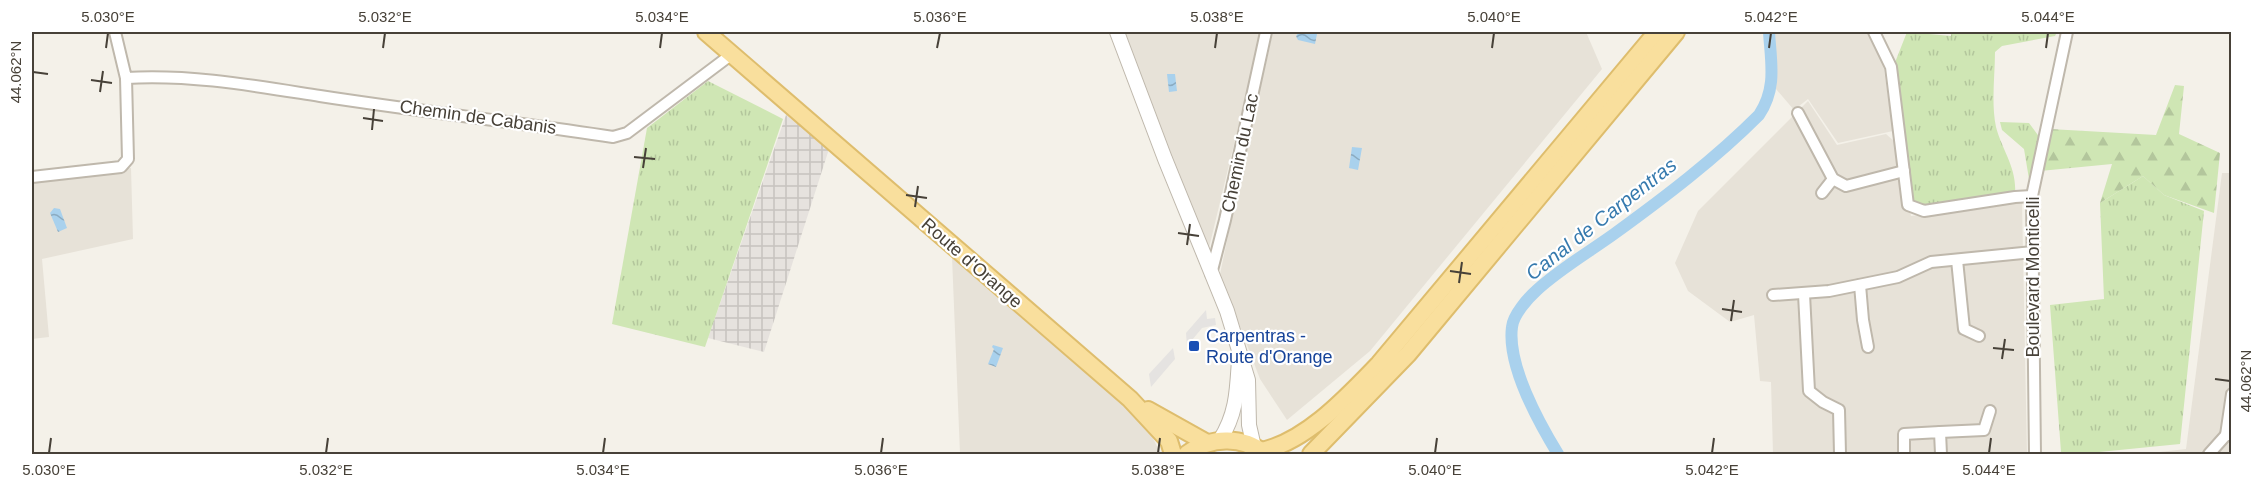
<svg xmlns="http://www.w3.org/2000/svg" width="2263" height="486" font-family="Arial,sans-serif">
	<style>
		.residential { fill: #e7e2d8 }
		.industrial { fill: url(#industrial-grid) }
		.grass { fill: url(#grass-tufts) }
		.forest { fill: url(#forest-firs) }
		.parking { fill: #e5e3e1 }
		.water { fill: url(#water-waves) }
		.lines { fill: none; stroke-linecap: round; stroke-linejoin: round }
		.canal { stroke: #a9d1ed; stroke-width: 12 }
		.minor-casing { stroke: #bfb8ac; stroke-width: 14 }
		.tertiary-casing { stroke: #bfb8ac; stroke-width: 16 }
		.primary-casing { stroke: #debd6d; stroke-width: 20 }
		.minor { stroke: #fff; stroke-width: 10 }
		.tertiary { stroke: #fff; stroke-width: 14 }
		.primary { stroke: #f9df9d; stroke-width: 16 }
		.ticks { fill: none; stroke: #474138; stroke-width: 2 }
		.transit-dot { fill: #1a4fb4; stroke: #fff; stroke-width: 2 }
		.labels { text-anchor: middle; stroke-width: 4.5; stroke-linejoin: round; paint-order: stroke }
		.street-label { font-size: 18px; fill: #474138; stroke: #fff }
		.transit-label { font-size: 18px; fill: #164399; stroke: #fff; text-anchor: start }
		.water-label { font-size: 20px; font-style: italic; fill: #367aae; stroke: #fff }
		.neatline { fill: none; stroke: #474138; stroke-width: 2 }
		.ticks-label { font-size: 15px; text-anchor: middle; fill: #474138 }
	</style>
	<defs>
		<pattern id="industrial-grid" width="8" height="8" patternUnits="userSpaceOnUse" patternTransform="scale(1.5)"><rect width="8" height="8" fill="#e6e2de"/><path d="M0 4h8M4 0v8" fill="none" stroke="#c7c3bf"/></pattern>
		<pattern id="grass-tufts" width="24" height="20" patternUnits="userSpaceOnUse" patternTransform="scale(1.5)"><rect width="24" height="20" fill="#cfe6b4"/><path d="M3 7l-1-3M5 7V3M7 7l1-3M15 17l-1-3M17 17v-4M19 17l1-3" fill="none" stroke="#b3c69c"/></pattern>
		<pattern id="forest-firs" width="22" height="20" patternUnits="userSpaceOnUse" patternTransform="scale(1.5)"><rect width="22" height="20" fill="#cfe6b4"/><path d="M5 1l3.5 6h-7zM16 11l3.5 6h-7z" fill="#b3c69c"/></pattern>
		<pattern id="water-waves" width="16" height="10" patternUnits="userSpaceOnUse" patternTransform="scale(1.5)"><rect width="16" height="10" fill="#a9d1ed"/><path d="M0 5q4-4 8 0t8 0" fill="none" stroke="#8babc1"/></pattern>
	</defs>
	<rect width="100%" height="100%" fill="#f4f1e9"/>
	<g class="residential">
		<polygon points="1125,32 1261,32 1208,252"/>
		<polygon points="1273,32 1586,32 1602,69 1370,351 1287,420 1260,379 1220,274 1243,165"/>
		<polygon points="1775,32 1870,32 1883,63 1893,131 1838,143 1808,99 1794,110 1776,89"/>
		<polygon points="1808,101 1837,145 1886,134 1895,142 1911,216 2022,202 2027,454 1773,454 1771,382 1760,381 1754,315 1730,322 1688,291 1675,263 1698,211"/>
		<polygon points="131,168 133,239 42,259 49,337 32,339 32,176"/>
		<polygon points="2222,173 2231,173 2231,454 2142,454 2186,449"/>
		<polygon points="952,257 1146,425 1161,454 960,454"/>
	</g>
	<polygon class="industrial" points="786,115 829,149 764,352 708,338"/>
	<g class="grass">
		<path d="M1907 32 1951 36V32H2057L2055 36 2002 46 1995 52C1995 76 1991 103 1996 127 2002 150 2017 168 2015 193L1923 207 1911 203 1894 65Z"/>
		<polygon points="708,81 783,119 705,347 612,324 647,128"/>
		<polygon points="2000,122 2029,123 2040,138 2038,154 2029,179 2024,149 2002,130"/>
		<polygon points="2143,176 2164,195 2204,211 2180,444 2079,454 2061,452 2050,305 2104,299 2100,203"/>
	</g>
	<polygon class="forest" points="2175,85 2184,86 2179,134 2220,153 2214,213 2164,195 2143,176 2100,203 2112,164 2040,171 2050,129 2156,135"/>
	<g class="parking">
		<polygon points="1206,310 1207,319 1215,318 1216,325 1202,328 1187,346 1186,333"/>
		<polygon points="1173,348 1175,359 1151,387 1149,374"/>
	</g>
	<g class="water">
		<polygon points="1299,32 1317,34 1315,44 1298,40 1296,36"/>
		<polygon points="1167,74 1175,74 1177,91 1169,92"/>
		<polygon points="1352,147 1362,148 1358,170 1349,168"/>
		<polygon points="54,208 60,209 67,228 58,232 50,213"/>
		<polygon points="993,345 1003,348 996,367 988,364 994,349 992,347"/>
	</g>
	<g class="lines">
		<path class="canal" d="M1558 454C1539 423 1507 365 1512 327 1513 315 1528 298 1537 290 1560 269 1589 252 1614 234 1665 197 1715 159 1759 115 1777 88 1771 63 1769 32"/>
		<g class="minor-casing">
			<g id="minor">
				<path d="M115 32 126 78C191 74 256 86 320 96 417 111 515 122 613 137L627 133 732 54"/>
				<polyline points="1874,32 1891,67 1908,205 1924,211 2015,197 2032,196"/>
				<polyline points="1798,113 1833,179 1846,186 1904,171"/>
				<polyline points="32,177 121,167 128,159 126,78"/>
				<polyline points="1822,193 1833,179"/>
				<polyline points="1957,260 1964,329 1979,336"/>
				<polyline points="1211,274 1225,220 1266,32"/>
				<polyline points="1860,285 1863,320 1868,347"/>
				<polyline points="1804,294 1809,391 1823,402 1839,410 1840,454"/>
				<polyline points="1773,295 1829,291 1898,277 1931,262 2033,252"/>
				<polyline points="1940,432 1984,430 1990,411"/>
				<polyline points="2226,435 2232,394"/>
				<polyline points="1904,454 1904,434 1940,432 1941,454"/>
				<polyline points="2035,454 2032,196 2067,32"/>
				<polyline points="2209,454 2226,435 2231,435"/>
			</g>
		</g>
		<g class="tertiary-casing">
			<g id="tertiary">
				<polyline points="1117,32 1165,159 1227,311 1248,380 1249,425 1254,447"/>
				<path d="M1220 440C1237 413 1237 390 1239 359"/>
			</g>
		</g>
		<g class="primary-casing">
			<g id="primary">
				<polyline points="706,32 1130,399 1169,441 1173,454"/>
				<polyline points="1148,410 1207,443"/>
				<path d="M1261 451C1306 442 1348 396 1379 364L1657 32"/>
				<path d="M1187 454C1210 437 1242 435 1265 454"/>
				<polyline points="1311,454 1408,354 1676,32"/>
			</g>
		</g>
		<use href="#minor" class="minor"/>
		<use href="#tertiary" class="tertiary"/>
		<use href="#primary" class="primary"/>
	</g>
	<path class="ticks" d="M106 48 108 33M383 48 385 33M660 48 662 33M937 48 940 33M1215 48 1217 33M1492 48 1494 33M1769 48 1771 33M2046 48 2048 33M33 72 48 74M91 80 112 83M100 92 103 71M363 118 383 121M372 130 374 109M634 157 655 159M643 168 646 148M906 195 927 198M915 207 918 186M1178 233 1199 236M1187 245 1190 224M1450 271 1471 274M1459 283 1462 262M1722 309 1742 312M1731 321 1734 300M1993 348 2014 350M2002 359 2005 339M2215 379 2230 381M49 453 51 438M326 453 328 438M603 453 605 438M881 453 883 438M1158 453 1160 438M1435 453 1437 438M1712 453 1714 438M1989 453 1991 438"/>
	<rect class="transit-dot" x="1188" y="340" width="12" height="12" rx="3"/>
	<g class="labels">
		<g class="street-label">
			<text transform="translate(478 117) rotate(8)" y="6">Chemin de Cabanis</text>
			<text transform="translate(1240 153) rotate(-78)" y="6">Chemin du Lac</text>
			<text transform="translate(972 263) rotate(41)" y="6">Route d'Orange</text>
			<text transform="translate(2033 277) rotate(-90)" y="6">Boulevard Monticelli</text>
		</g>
		<g class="transit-label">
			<text x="1206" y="342">Carpentras -<tspan x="1206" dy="21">Route d'Orange</tspan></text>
		</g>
		<g class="water-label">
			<text transform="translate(1601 219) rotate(-38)" y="7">Canal de Carpentras</text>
		</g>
	</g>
	<rect width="2263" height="486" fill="none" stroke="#ffffff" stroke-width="66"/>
	<rect x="33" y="33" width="2197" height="420" class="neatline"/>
	<g class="ticks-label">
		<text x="108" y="22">5.030°E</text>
		<text x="385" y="22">5.032°E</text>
		<text x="662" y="22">5.034°E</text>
		<text x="940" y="22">5.036°E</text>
		<text x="1217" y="22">5.038°E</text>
		<text x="1494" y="22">5.040°E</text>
		<text x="1771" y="22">5.042°E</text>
		<text x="2048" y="22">5.044°E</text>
		<text transform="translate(16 72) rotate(-90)" y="5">44.062°N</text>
		<text transform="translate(2246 381) rotate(-90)" y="5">44.062°N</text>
		<text x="49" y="475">5.030°E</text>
		<text x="326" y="475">5.032°E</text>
		<text x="603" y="475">5.034°E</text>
		<text x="881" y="475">5.036°E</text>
		<text x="1158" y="475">5.038°E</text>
		<text x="1435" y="475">5.040°E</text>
		<text x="1712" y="475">5.042°E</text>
		<text x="1989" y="475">5.044°E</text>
	</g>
</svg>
